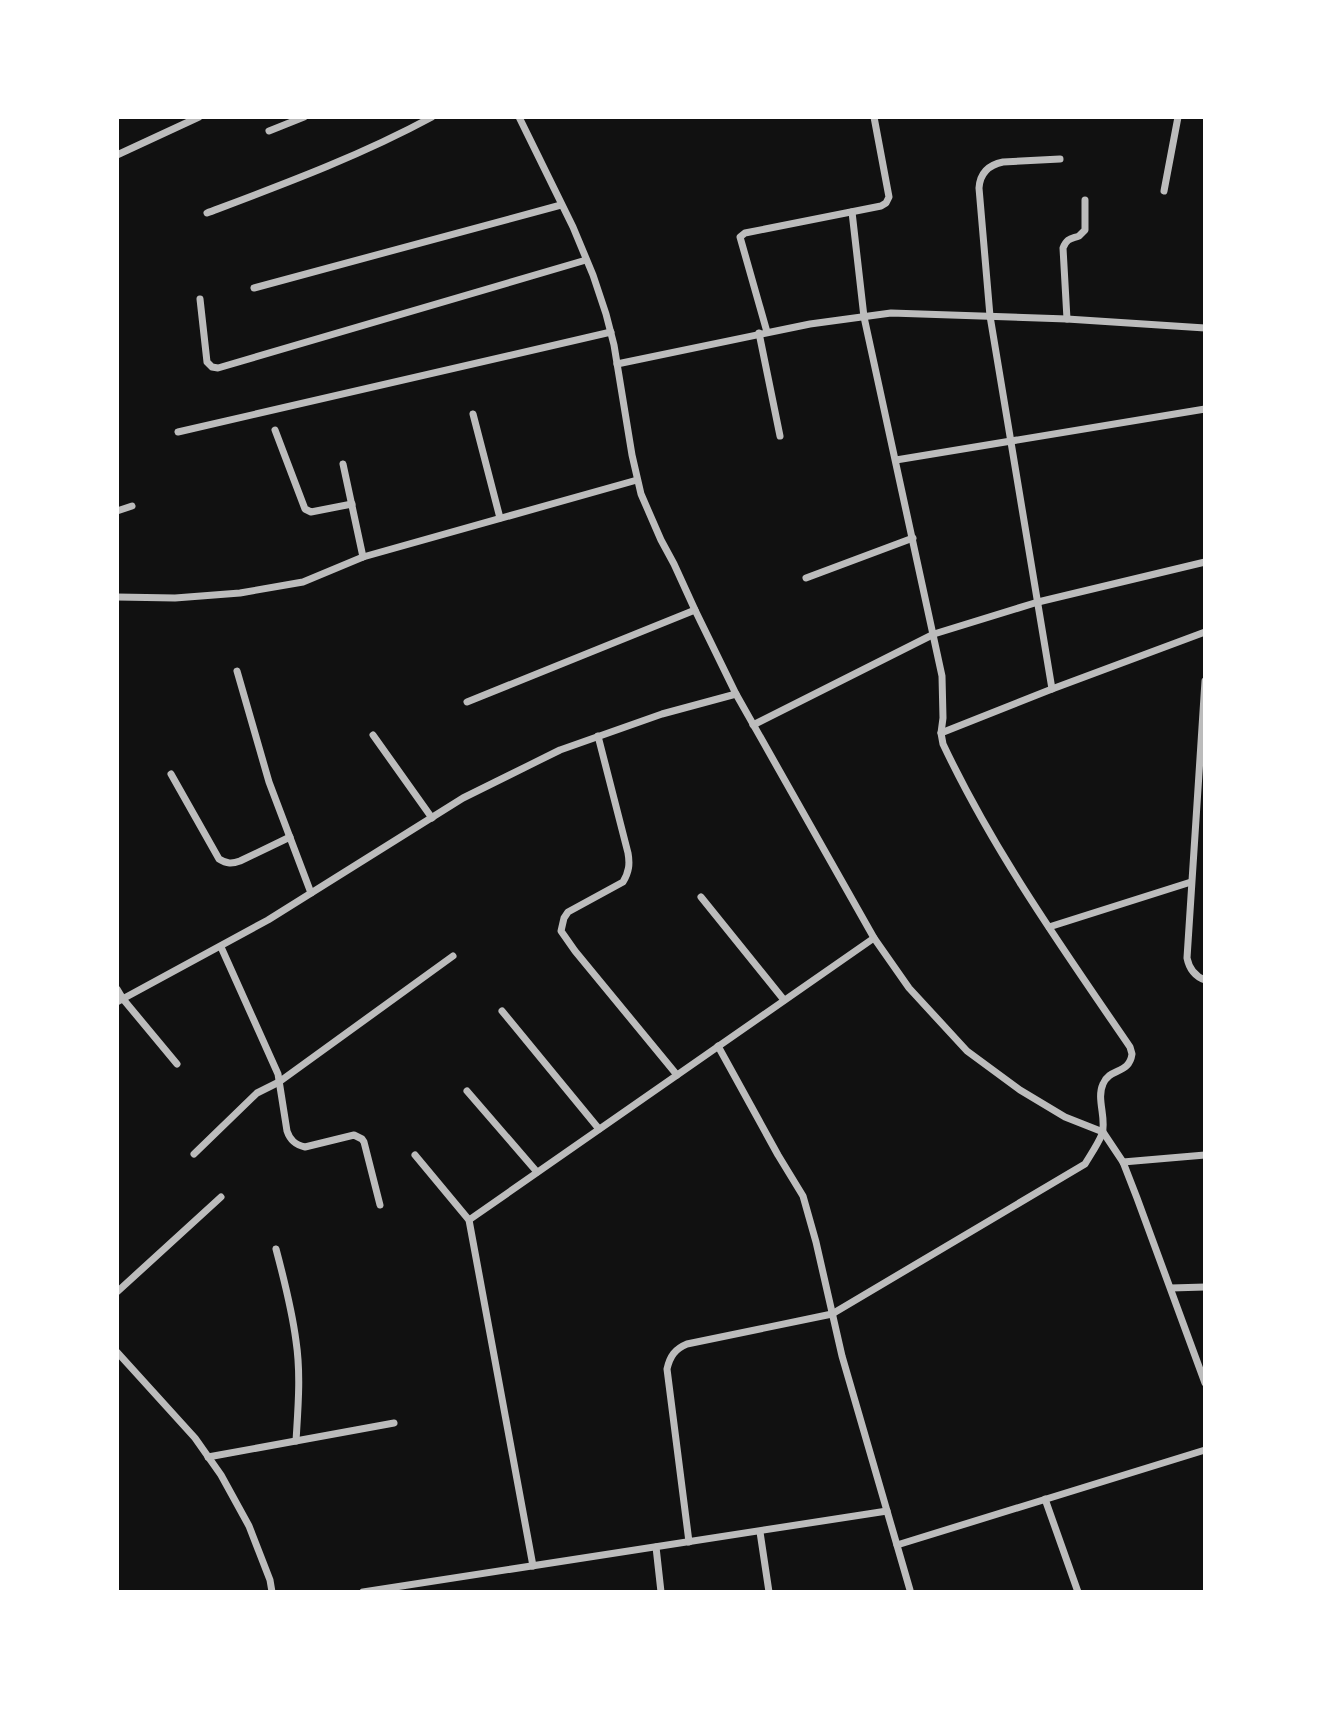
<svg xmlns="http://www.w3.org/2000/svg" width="1322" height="1709" font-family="'Space Grotesk',sans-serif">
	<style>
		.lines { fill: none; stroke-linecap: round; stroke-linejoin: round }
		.minor { stroke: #bcbcbc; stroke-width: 7 }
	</style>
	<rect width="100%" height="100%" fill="#111"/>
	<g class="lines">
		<g class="minor">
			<polyline points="519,117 573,227 593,275 606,314 614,345 632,455 641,494 661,540 674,564 695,610 736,694 874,938 909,988 967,1051 1020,1090 1065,1117 1103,1132 1123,1162 1137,1198 1205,1383"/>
			<polyline points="269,131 304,117"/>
			<polyline points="117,155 199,117"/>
			<polyline points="1164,191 1178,117"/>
			<path d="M207 213C284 184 360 156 432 117"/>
			<polyline points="254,288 561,205"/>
			<polyline points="200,299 207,362 212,367 218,368 586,260"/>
			<path d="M1067 319 1063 248C1067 238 1071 239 1079 236L1085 230V200"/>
			<polyline points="767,332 740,237 745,233 881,206 886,203 889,197 874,117"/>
			<polyline points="759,333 780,436"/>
			<polyline points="617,364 810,324 891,313 1067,319 1205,328"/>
			<polyline points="473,414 500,518"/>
			<polyline points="275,430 305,509 311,512 352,504"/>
			<polyline points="178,432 611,332"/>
			<polyline points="896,460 1205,409"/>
			<polyline points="343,464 363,557"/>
			<polyline points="117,511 132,506"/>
			<polyline points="806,578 913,538"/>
			<polyline points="117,597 175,598 240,593 303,582 363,557 637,480"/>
			<polyline points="237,671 269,782 311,893"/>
			<path d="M1205 681 1187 958C1189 968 1194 976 1205 980"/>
			<path d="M1052 689 990 316 979 188C980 173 988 165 1003 162L1060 159"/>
			<polyline points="467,702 695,610"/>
			<polyline points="753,725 934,634 1038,602 1205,562"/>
			<polyline points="941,733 1052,689 1205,632"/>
			<polyline points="373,735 432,818"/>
			<path d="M598 736 628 853C630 864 629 872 623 882L568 912 564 918 561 931 575 951 677 1075"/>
			<path d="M171 774 219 859C227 864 232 864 240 861L290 837"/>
			<polyline points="701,897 784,1000"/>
			<polyline points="1049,927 1191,882"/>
			<path d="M221 947 278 1074 287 1131C290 1140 295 1145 305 1147L354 1135 362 1139 364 1142 380 1205"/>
			<polyline points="117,989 123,999 177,1064"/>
			<polyline points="117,1002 268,920 463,798 560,750 662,714 736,694"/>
			<polyline points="502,1011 599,1129"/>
			<polyline points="718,1046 778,1155 803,1196 816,1242 842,1356 910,1590"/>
			<polyline points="467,1091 537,1172"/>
			<polyline points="194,1154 257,1093 279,1082 453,956"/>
			<polyline points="415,1155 469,1220 533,1566"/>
			<polyline points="1123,1162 1205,1155"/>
			<polyline points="469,1220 874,938"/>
			<path d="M276 1249C284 1279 292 1310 296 1341 301 1374 298 1408 296 1441"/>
			<polyline points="1171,1288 1205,1287"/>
			<polyline points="117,1292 221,1197"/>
			<polyline points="117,1352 195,1438 221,1475 249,1526 270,1580 272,1592"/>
			<polyline points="208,1457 394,1423"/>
			<polyline points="1045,1499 1078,1592"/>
			<polyline points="760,1532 769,1592"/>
			<path d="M689 1542 667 1369C670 1356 675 1349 687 1344L832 1314 1085 1164C1091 1154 1098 1144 1102 1134 1107 1119 1096 1099 1103 1084 1110 1067 1129 1075 1132 1054L1130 1047C1063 949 994 852 943 744L941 733 943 718 942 676 864 317 852 212"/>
			<polyline points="897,1545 1205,1450"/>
			<polyline points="656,1547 661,1592"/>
			<polyline points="363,1592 887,1511"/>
		</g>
	</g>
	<rect width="1322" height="1709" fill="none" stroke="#ffffff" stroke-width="238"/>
</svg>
